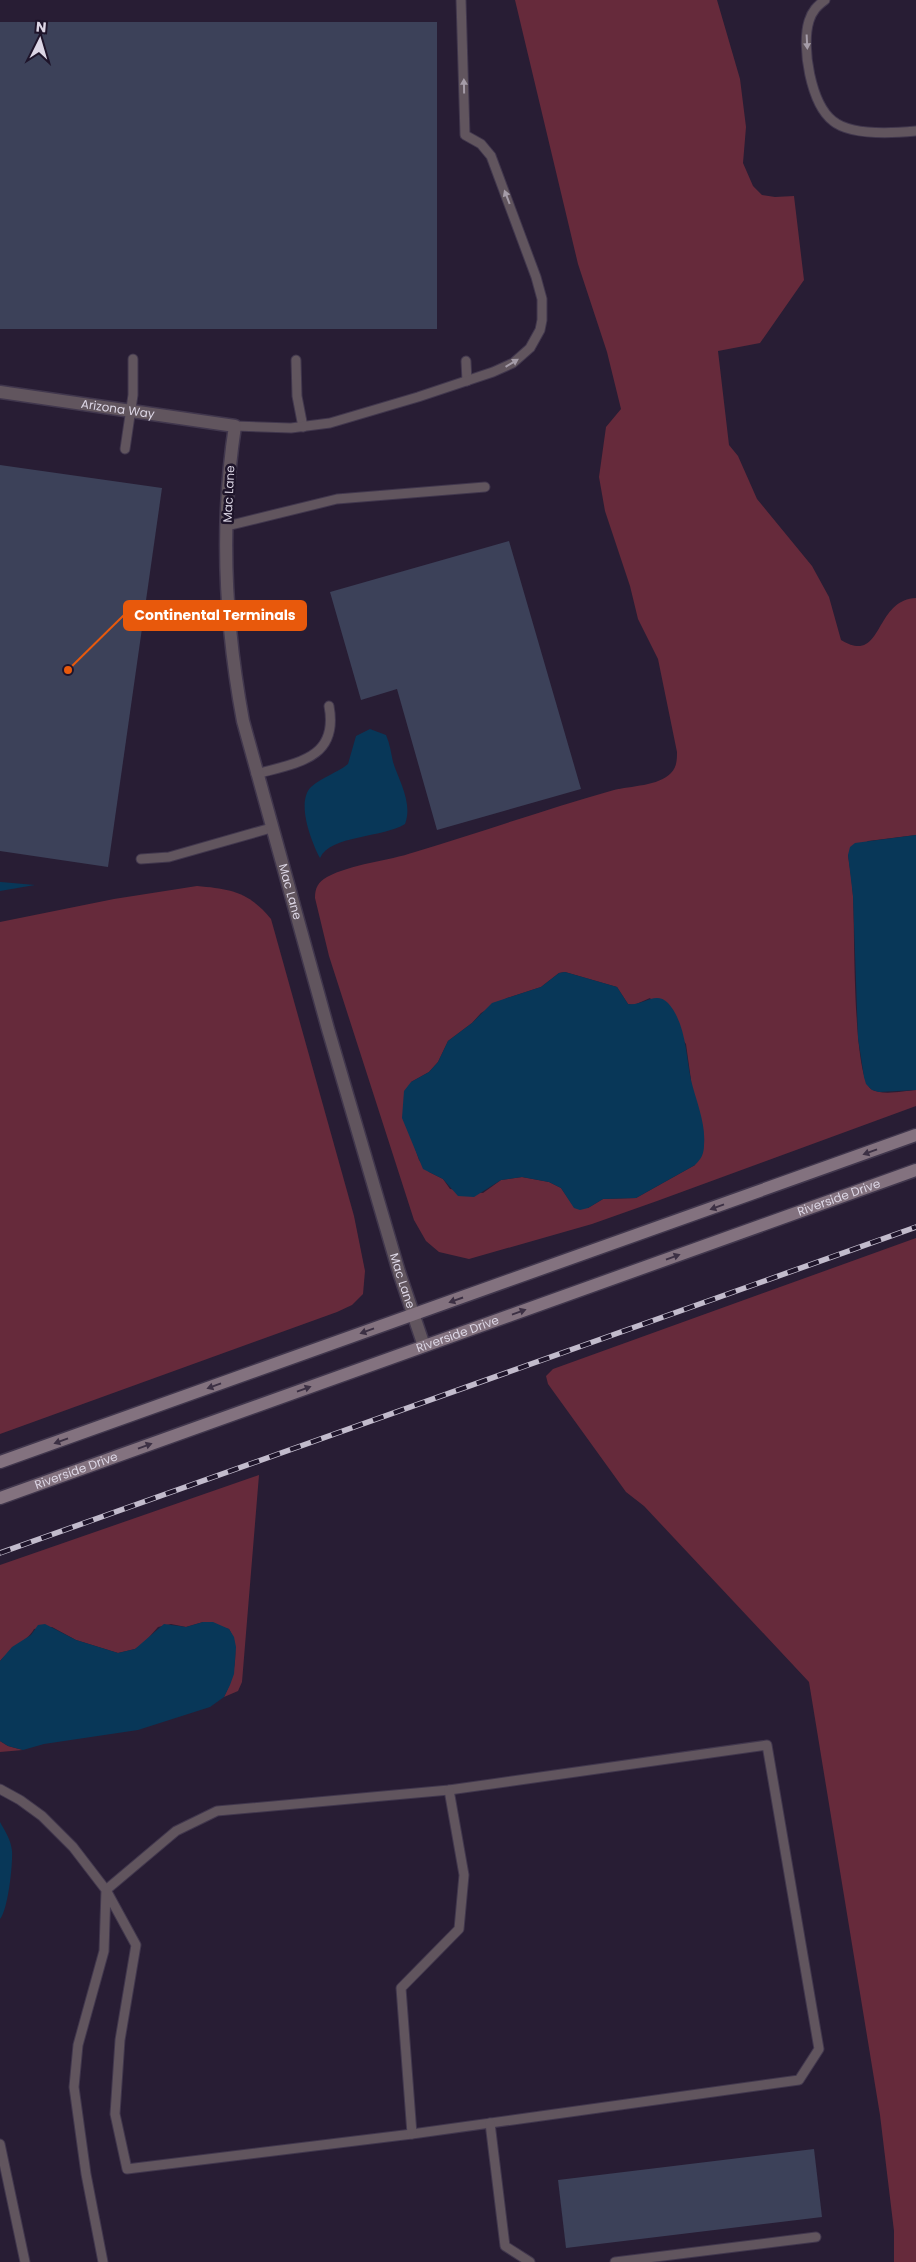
<svg xmlns="http://www.w3.org/2000/svg" width="916" height="2262" font-family="Poppins,sans-serif">
	<style>
		.green { fill: #662a3b; fill-rule: evenodd }
		.water { fill: #083758 }
		.building { fill: #3c4159 }
		.lines { fill: none; stroke-linecap: round; stroke-linejoin: round }
		.service-casing { stroke: #41374d; stroke-width: 11 }
		.minor-casing { stroke: #41374d; stroke-width: 15 }
		.secondary-casing { stroke: #41374d; stroke-width: 15 }
		.service { stroke: #61555e; stroke-width: 9 }
		.minor { stroke: #61555e; stroke-width: 12 }
		.secondary { stroke: #83727f; stroke-width: 12 }
		.rail-casing { stroke: #c2bbcc; stroke-width: 5.5 }
		.rail { stroke: #1e142a; stroke-width: 4; stroke-dasharray: 11; stroke-linecap: butt }
		.oneway { fill: #a59ca8 }
		.oneway2 { fill: #3c3044 }
		.labels { text-anchor: middle; stroke-width: 5; stroke-linejoin: round; paint-order: stroke }
		.street-label { font-size: 12px; fill: #dcd6e5; stroke: #1e142a }
		.leader { fill: none; stroke: #e8590c; stroke-width: 2 }
		.callout-dot { fill: #e8590c; stroke: #1e142a; stroke-width: 2 }
		.callout { fill: #e8590c; stroke: #e8590c; stroke-width: 2 }
		.callout-label { font-size: 14px; text-anchor: middle; font-weight: bold; fill: #fff }
	</style>
	<rect width="100%" height="100%" fill="#281d34"/>
	<g class="green">
		<path d="M515 0H717L740 79 746 127 743 163 753 186 762 195 775 197 794 196 804 280 760 343 718 351 729 445 738 456 757 499 812 566 829 597 841 640C884 666 873 600 916 598V835L868 841 848 855C850 868 852 882 853 896 855 926 852 1075 871 1089 881 1096 904 1091 916 1090V1106L657 1201 592 1224 469 1259 439 1252 426 1241 414 1220 329 956 315 898C315 888 318 882 327 877 351 864 388 861 415 852 481 832 547 809 614 790 630 786 659 786 671 773 677 767 677 759 677 752L658 659 638 619 630 586 605 511 599 477 606 427 621 409 607 352 578 264ZM565 972 617 987 628 1004 634 1005 650 998 686 1044 691 1080 695 1165 636 1198 603 1199 588 1208 574 1207 561 1188 549 1182 522 1177 501 1180 483 1193 450 1189 443 1179 429 1172 419 1160 414 1145 411 1082 429 1072 438 1062 448 1041 472 1023 481 1013 507 998 541 987 559 973Z"/>
		<path d="M197 886C231 889 249 892 271 919L354 1216 365 1271 363 1294 352 1305 337 1312 0 1434V922L114 899Z"/>
		<polygon points="916,1238 916,2262 894,2262 894,2231 880,2115 809,1682 644,1506 626,1492 548,1384 546,1376 553,1369"/>
		<path d="M259 1475 242 1682 238 1691 224 1697C234 1678 241 1648 229 1629L203 1622 186 1627 171 1624 158 1627 143 1644 135 1649 118 1653 76 1640 52 1627 34 1629C30 1638 9 1651 0 1661V1565Z"/>
		<polygon points="0,1741 8,1746 23,1750 0,1752"/>
	</g>
	<g class="water">
		<path d="M370 729 386 735C390 744 391 753 393 762 399 781 413 803 405 824 383 838 330 835 320 858 311 841 296 802 311 787 322 777 337 773 348 764L356 736Z"/>
		<polygon points="916,835 916,1090 879,1092 872,1090 866,1084 864,1077 858,1038 853,896 848,855 850,847 855,843"/>
		<polygon points="0,882 1,882 35,885 0,891"/>
		<path d="M565 972 617 987 628 1004C642 1007 655 990 668 1003 686 1023 686 1056 691 1080 696 1101 706 1123 704 1145 704 1154 701 1159 695 1165L636 1198 603 1199 588 1208 580 1210 574 1208 561 1188 549 1182 522 1177 501 1180 474 1197 458 1196 443 1179 423 1169 402 1118 404 1091 411 1082 429 1072 438 1062 448 1041 472 1023 492 1003 541 987 559 973Z"/>
		<polygon points="203,1622 213,1622 229,1629 234,1637 236,1647 234,1674 230,1685 224,1697 210,1707 138,1730 44,1744 23,1750 8,1746 0,1741 0,1661 12,1647 31,1635 38,1625 45,1624 76,1640 118,1653 135,1649 164,1624 186,1627"/>
		<path d="M0 1822C5 1831 11 1840 12 1851 13 1864 8 1910 0 1919Z"/>
	</g>
	<g class="building">
		<rect x="0" y="22" width="437" height="307"/>
		<polygon points="0,465 162,488 108,867 0,851"/>
		<polygon points="509,541 581,789 437,830 397,689 361,700 330,592"/>
		<polygon points="814,2149 822,2217 566,2248 558,2180"/>
	</g>
	<g class="lines">
		<g class="service-casing">
			<g id="service">
				<path d="M825 0C817 6 812 11 809 21 801 47 811 104 833 121 851 136 895 133 916 131"/>
				<polyline points="296,360 297,396 303,427"/>
				<polyline points="466,361 467,381"/>
				<polyline points="235,426 291,428 330,423 418,397 493,372 513,363 530,348 540,330 542,320 542,299 536,277 491,156 481,144 465,135 461,0"/>
				<polyline points="125,449 133,395 133,359"/>
				<polyline points="227,526 337,499 485,487"/>
				<path d="M256 774C296 763 339 759 329 706"/>
				<polyline points="141,859 169,857 271,828"/>
				<polyline points="0,1789 20,1800 42,1816 73,1847 106,1890 136,1945 120,2040 115,2114 127,2169 412,2134 799,2080 819,2049 767,1745 449,1790 217,1811 176,1831 106,1890 104,1951 78,2045 74,2087 86,2174 103,2262"/>
				<polyline points="490,2123 505,2246 530,2262"/>
				<polyline points="412,2134 401,1988 459,1929 464,1875 449,1790"/>
				<polyline points="0,2144 25,2262"/>
				<polyline points="615,2262 816,2237"/>
			</g>
		</g>
		<g class="minor-casing">
			<g id="minor">
				<path id="s1" d="M0 392 235 426C220 524 225 624 243 721L328 1029 399 1272 424 1346"/>
			</g>
		</g>
		<g class="secondary-casing">
			<g id="secondary">
				<polyline points="0,1462 916,1135"/>
				<path id="s2" d="M0 1498 916 1170"/>
			</g>
		</g>
		<use href="#service" class="service"/>
		<use href="#minor" class="minor"/>
		<use href="#secondary" class="secondary"/>
		<g class="rail-casing">
			<polyline id="rail" points="0,1553 916,1227"/>
		</g>
		<use href="#rail" class="rail"/>
	</g>
	<defs><path id="oneway-solid" d="M-6-.8H1V-3.2L6.5 0L1 3.2V.8H-6Z" transform="scale(1.25)"/></defs>
	<g class="oneway">
		<use href="#oneway-solid" transform="translate(807 42) rotate(87)"/>
		<use href="#oneway-solid" transform="translate(464 86) rotate(-91)"/>
		<use href="#oneway-solid" transform="translate(507 197) rotate(-111)"/>
		<use href="#oneway-solid" transform="translate(512 363) rotate(-31)"/>
	</g>
	<g class="oneway2">
		<use href="#oneway-solid" transform="translate(870 1152) rotate(160)"/>
		<use href="#oneway-solid" transform="translate(717 1207) rotate(160)"/>
		<use href="#oneway-solid" transform="translate(673 1257) rotate(-20)"/>
		<use href="#oneway-solid" transform="translate(456 1300) rotate(161)"/>
		<use href="#oneway-solid" transform="translate(519 1312) rotate(-20)"/>
		<use href="#oneway-solid" transform="translate(367 1331) rotate(160)"/>
		<use href="#oneway-solid" transform="translate(214 1386) rotate(160)"/>
		<use href="#oneway-solid" transform="translate(304 1389) rotate(-20)"/>
		<use href="#oneway-solid" transform="translate(61 1441) rotate(160)"/>
		<use href="#oneway-solid" transform="translate(145 1446) rotate(-20)"/>
	</g>
	<g class="labels">
		<g class="street-label">
			<text dy="4" stroke="none"><textPath href="#s1" startOffset="119">Arizona Way</textPath></text>
			<text transform="translate(229 494) rotate(-87)" y="4">Mac Lane</text>
			<text dy="4" stroke="none"><textPath href="#s1" startOffset="711">Mac Lane</textPath></text>
			<text dy="4" stroke="none"><textPath href="#s2" startOffset="891">Riverside Drive</textPath></text>
			<text dy="4" stroke="none"><textPath href="#s1" startOffset="1116">Mac Lane</textPath></text>
			<text dy="4" stroke="none"><textPath href="#s2" startOffset="486">Riverside Drive</textPath></text>
			<text dy="4" stroke="none"><textPath href="#s2" startOffset="81">Riverside Drive</textPath></text>
		</g>
	</g>
	<path class="leader" d="M68 670L124 615"/>
	<circle class="callout-dot" cx="68" cy="670" r="5"/>
	<rect class="callout" x="124" y="601" width="182" height="29" rx="5"/>
	<g class="callout-label">
		<text x="215" y="620">Continental Terminals</text>
	</g>
	<g transform="translate(40 40) rotate(5)" stroke="#1e142a" stroke-width="4" paint-order="stroke">
	<path d="M0-4L9 19L0 12L-9 19Z" fill="#dcd6e5"/>
	<text y="-8" font-size="14" font-weight="bold" text-anchor="middle" fill="#dcd6e5">N</text>
	</g>
</svg>
